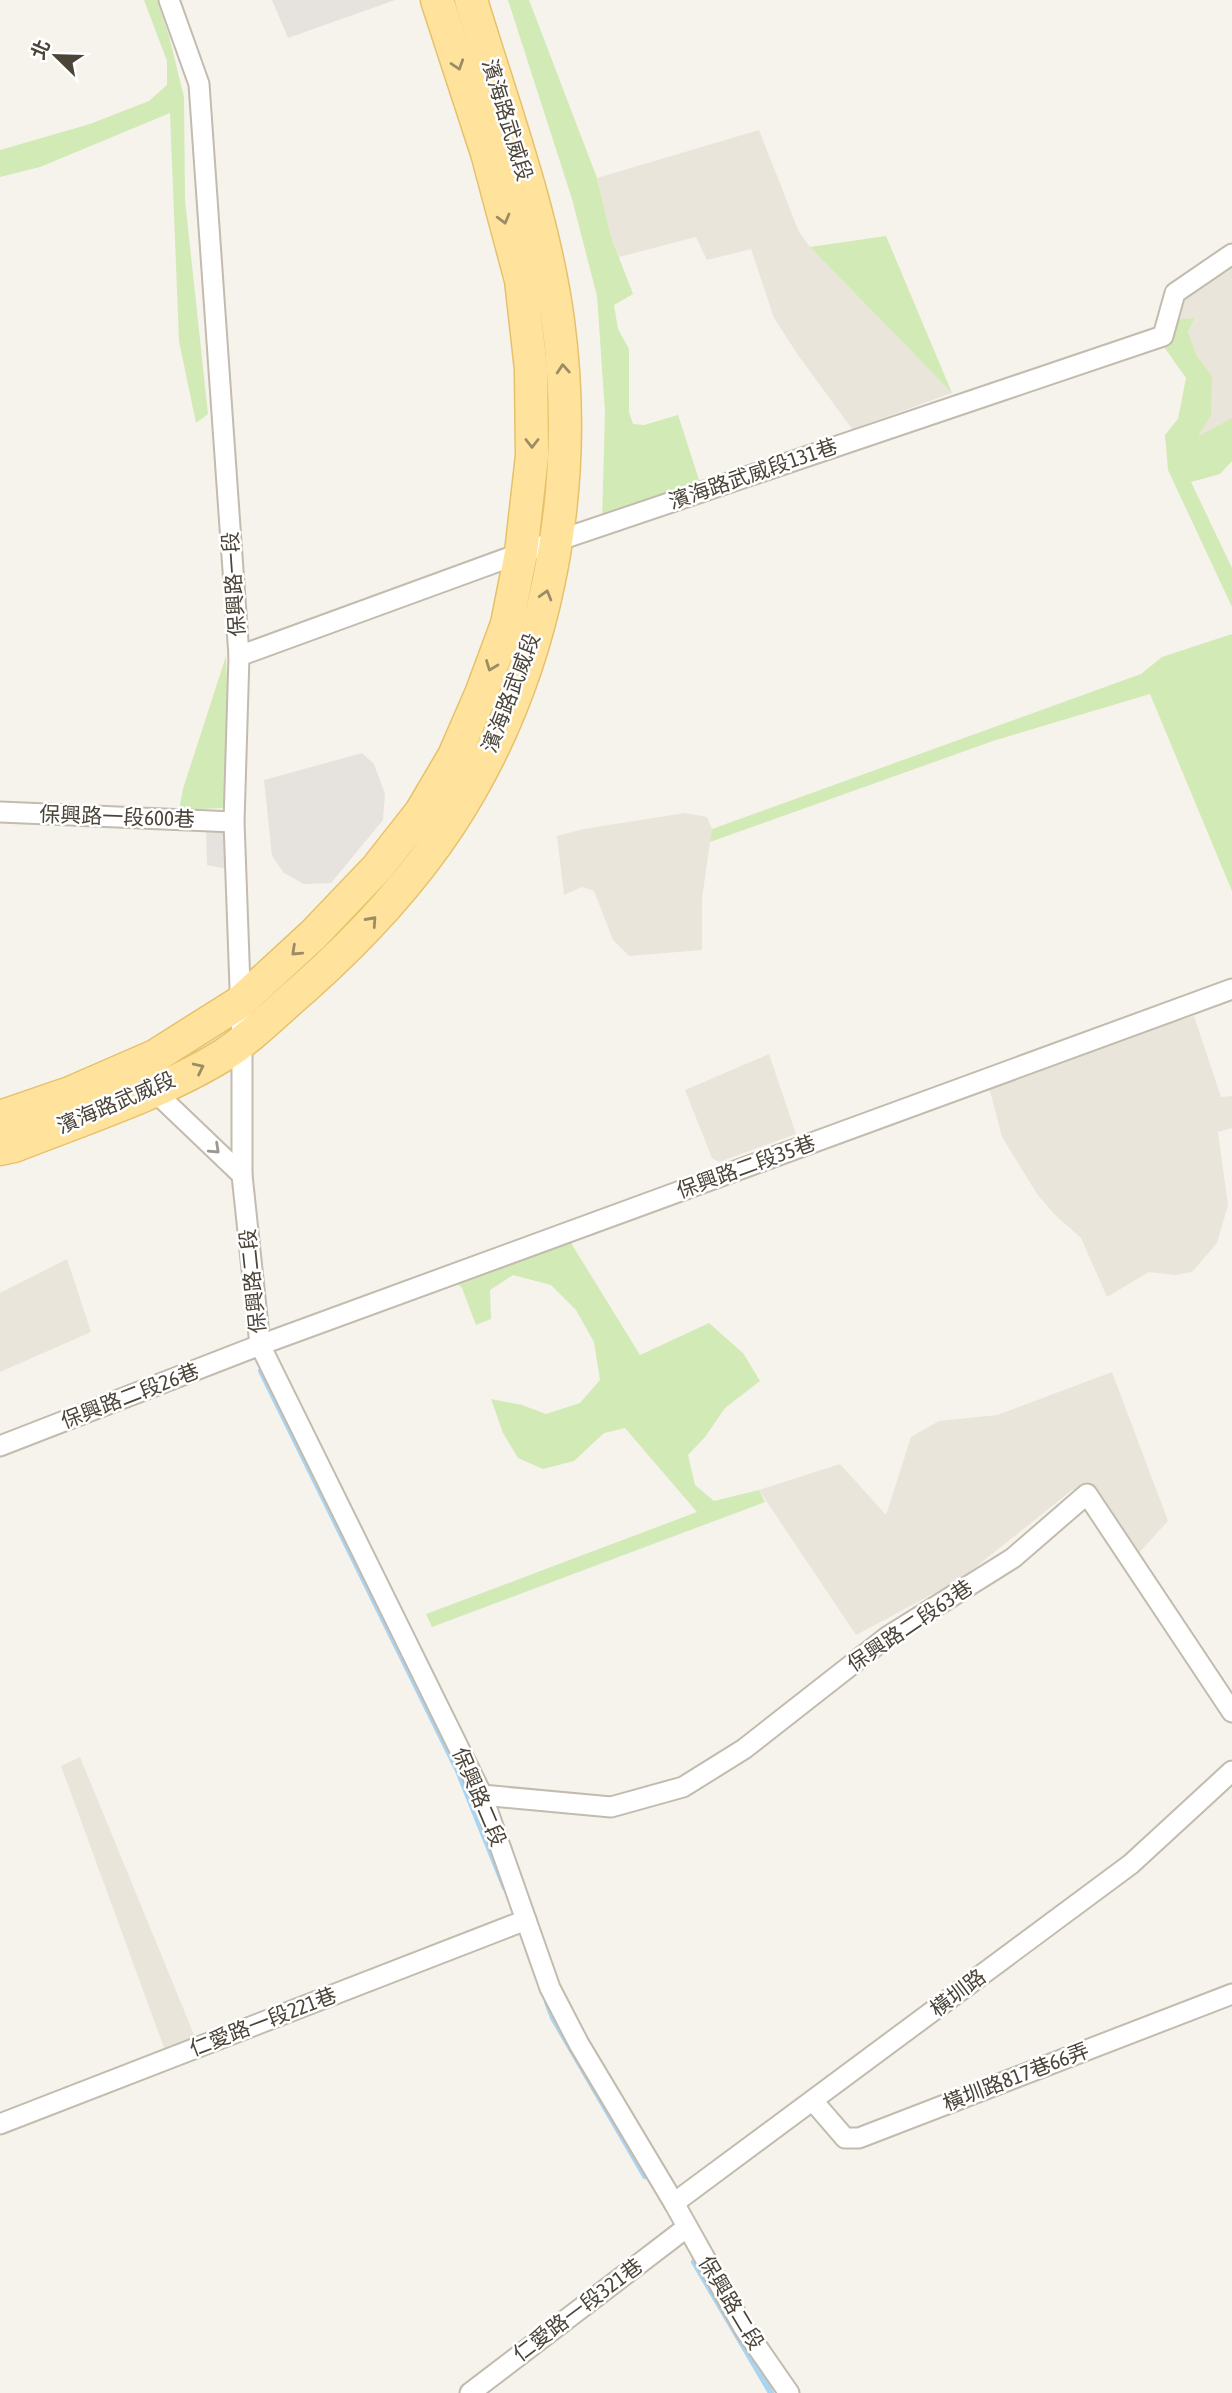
<svg xmlns="http://www.w3.org/2000/svg" width="1232" height="2393" font-family="'Asap Condensed','Noto Sans TC',sans-serif">
	<style>
		.residential { fill: #eae5da }
		.industrial { fill: #e6e2dd }
		.green { fill: #d2eab5 }
		.lines { fill: none; stroke-linecap: round; stroke-linejoin: round }
		.stream { stroke: #a9d4f2; stroke-width: 6 }
		.street-casing { stroke: #c2bbae; stroke-width: 23 }
		.primary-casing { stroke: #e6c16a; stroke-width: 35 }
		.street { stroke: #fff; stroke-width: 19 }
		.primary { stroke: #ffe39c; stroke-width: 32 }
		.oneway { stroke: #9c8c66 }
		.oneway2 { stroke: #9c9892 }
		.labels { text-anchor: middle; stroke-width: 5; stroke-linejoin: round; paint-order: stroke }
		.street-label { font-size: 21px; fill: #4b4439; stroke: #fff }
	</style>
	<rect width="100%" height="100%" fill="#f6f3ec"/>
	<g class="residential">
		<polygon points="759,130 799,232 810,247 952,393 852,429 798,355 774,318 751,249 707,260 696,237 619,257 611,237 597,178"/>
		<polygon points="1232,259 1232,418 1196,437 1212,376 1197,356 1188,332 1195,319 1172,320 1176,304"/>
		<polygon points="685,813 707,817 712,829 702,898 702,950 629,956 613,940 594,891 582,887 564,895 557,836 584,829"/>
		<polygon points="1194,1016 1221,1097 1232,1096 1232,1128 1218,1132 1228,1205 1217,1243 1192,1272 1175,1275 1149,1272 1107,1297 1081,1238 1054,1214 1037,1194 1002,1137 990,1091 969,1087"/>
		<polygon points="769,1054 796,1134 719,1162 712,1158 685,1090"/>
		<polygon points="67,1259 91,1332 0,1372 0,1293"/>
		<polygon points="1112,1372 1168,1521 1138,1554 1092,1490 1072,1490 961,1579 856,1635 759,1490 840,1464 886,1515 911,1437 939,1421 997,1415"/>
		<polygon points="80,1757 188,2020 198,2045 166,2053 61,1766"/>
	</g>
	<g class="industrial">
		<polygon points="272,0 395,0 288,38"/>
		<polygon points="362,753 374,764 385,794 383,820 331,883 304,884 284,873 272,856 264,780"/>
		<polygon points="233,825 238,871 207,865 206,829"/>
	</g>
	<g class="green">
		<polygon points="144,0 157,0 169,36 184,97 185,200 208,414 196,423 179,341 170,113 40,167 0,177 0,150 90,124 149,101 167,85 167,61"/>
		<polygon points="508,0 529,0 597,178 611,237 633,294 614,305 618,329 629,349 629,412 633,424 644,425 678,415 701,486 602,522 605,412 597,296 572,199"/>
		<polygon points="886,236 952,393 810,247"/>
		<polygon points="1195,318 1188,332 1197,356 1212,376 1211,415 1198,436 1232,418 1232,461 1220,474 1191,482 1232,568 1232,607 1168,470 1165,435 1178,419 1186,378 1162,344 1172,320"/>
		<polygon points="1232,634 1232,891 1150,694 993,741 710,842 712,829 1141,674 1162,657"/>
		<polygon points="226,656 232,802 224,808 179,810 183,789"/>
		<polygon points="571,1243 640,1355 709,1323 743,1353 760,1381 725,1408 705,1437 688,1455 695,1485 714,1501 759,1490 765,1502 432,1627 426,1614 697,1512 625,1428 604,1433 574,1461 543,1469 518,1458 503,1433 491,1399 522,1405 546,1414 580,1403 600,1380 594,1342 576,1310 551,1285 513,1275 490,1290 491,1319 476,1325 462,1288 453,1279 553,1245"/>
	</g>
	<g class="lines">
		<g class="stream">
			<polyline points="261,1371 458,1771 505,1888"/>
			<polyline points="547,2002 553,2018 645,2176"/>
			<polyline points="694,2262 771,2393"/>
		</g>
		<g class="street-casing">
			<g id="street">
				<polyline points="169,0 199,84 239,656 234,822 242,1042 242,1175 260,1345 482,1795 550,1988 579,2044 674,2203 744,2328 789,2393"/>
				<polyline points="239,656 521,553 1163,336 1175,293 1232,254"/>
				<polyline points="0,812 234,822"/>
				<polyline points="153,1090 242,1175"/>
				<polyline points="0,1446 260,1345 1232,989"/>
				<polyline points="482,1795 611,1807 683,1787 744,1749 887,1637 1013,1558 1087,1494 1232,1712"/>
				<polyline points="813,2101 845,2138 859,2138 1232,1994"/>
				<polyline points="0,2124 526,1920"/>
				<polyline points="674,2203 1131,1864 1232,1771"/>
				<polyline points="470,2393 686,2228"/>
			</g>
		</g>
		<g class="primary-casing">
			<g id="primary">
				<polyline points="0,1117 70,1093 155,1056 239,1003 313,935 377,868 421,812 454,756 481,694 507,624 521,553 532,456 531,369 521,280 487,153 437,0"/>
				<path d="M0 1149 14 1146C80 1120 162 1093 222 1056 252 1037 277 1011 304 988 358 940 410 885 450 824 546 677 581 494 558 321 544 215 502 103 471 0"/>
			</g>
		</g>
		<use href="#street" class="street"/>
		<use href="#primary" class="primary"/>
	</g>
	<defs><path id="oneway-chevron" d="M-2-3.5L2.5 0L-2 3.5" fill="none" stroke-width="1.6" stroke-linecap="round" stroke-linejoin="round" transform="scale(1.75)"/></defs>
	<g class="oneway">
		<use href="#oneway-chevron" transform="translate(458 65) rotate(72)"/>
		<use href="#oneway-chevron" transform="translate(504 219) rotate(75)"/>
		<use href="#oneway-chevron" transform="translate(563 369) rotate(-94)"/>
		<use href="#oneway-chevron" transform="translate(532 443) rotate(90)"/>
		<use href="#oneway-chevron" transform="translate(546 595) rotate(-74)"/>
		<use href="#oneway-chevron" transform="translate(491 666) rotate(111)"/>
		<use href="#oneway-chevron" transform="translate(372 921) rotate(-48)"/>
		<use href="#oneway-chevron" transform="translate(296 951) rotate(137)"/>
		<use href="#oneway-chevron" transform="translate(199 1068) rotate(-26)"/>
	</g>
	<use class="oneway2" href="#oneway-chevron" transform="translate(215 1149) rotate(43)"/>
	<g class="labels">
		<g class="street-label">
			<text transform="translate(507 120) rotate(73)" y="7">濱海路武威段</text>
			<text transform="translate(753 474) rotate(-19)" y="7">濱海路武威段131巷</text>
			<text transform="translate(234 584) rotate(-94)" y="7">保興路一段</text>
			<text transform="translate(511 693) rotate(-69)" y="7">濱海路武威段</text>
			<text transform="translate(117 817) rotate(2)" y="7">保興路一段600巷</text>
			<text transform="translate(116 1103) rotate(-23)" y="7">濱海路武威段</text>
			<text transform="translate(746 1167) rotate(-20)" y="7">保興路二段35巷</text>
			<text transform="translate(253 1281) rotate(-96)" y="7">保興路二段</text>
			<text transform="translate(130 1396) rotate(-21)" y="7">保興路二段26巷</text>
			<text transform="translate(910 1626) rotate(-34)" y="7">保興路二段63巷</text>
			<text transform="translate(479 1797) rotate(67)" y="7">保興路二段</text>
			<text transform="translate(958 1993) rotate(-37)" y="7">橫圳路</text>
			<text transform="translate(263 2022) rotate(-21)" y="7">仁愛路一段221巷</text>
			<text transform="translate(1016 2077) rotate(-21)" y="7">橫圳路817巷66弄</text>
			<text transform="translate(731 2303) rotate(59)" y="7">保興路二段</text>
			<text transform="translate(578 2310) rotate(-37)" y="7">仁愛路一段321巷</text>
		</g>
	</g>
	<g transform="translate(56 56) rotate(293)" stroke="#ffffff" stroke-width="5" paint-order="stroke">
	<path d="M0-5L12 26L0 18L-12 26Z" fill="#4b4439"/>
	<text y="-10" font-size="19" font-weight="bold" text-anchor="middle" fill="#4b4439">北</text>
	</g>
</svg>
